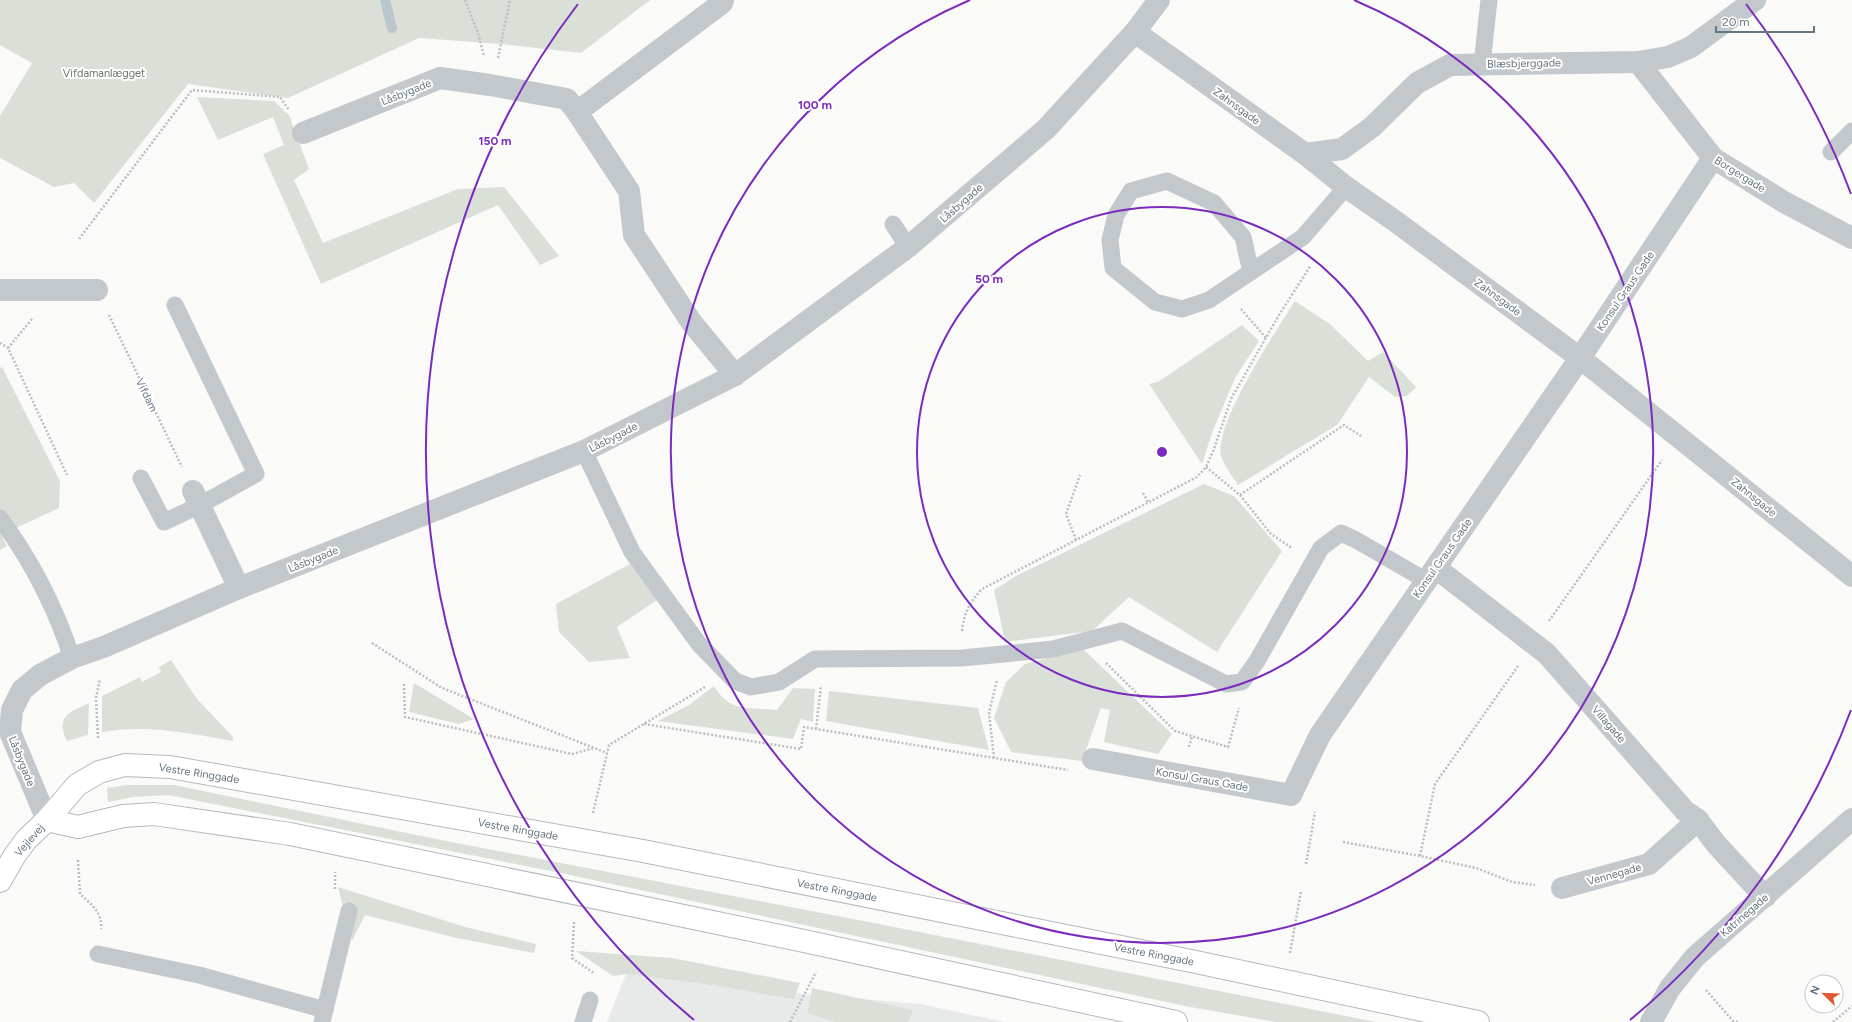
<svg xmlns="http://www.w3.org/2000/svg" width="1852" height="1022" font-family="Figtree,sans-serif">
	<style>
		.built { fill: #e8e9e9 }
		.green { fill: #dadfd7 }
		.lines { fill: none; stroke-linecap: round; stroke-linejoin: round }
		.stream { stroke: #bbc7cb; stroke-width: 10 }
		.secondary-casing { stroke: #b3babf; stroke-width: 24 }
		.path { stroke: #bbbfc2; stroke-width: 2.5; stroke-dasharray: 2 2; stroke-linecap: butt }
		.service { stroke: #c3c8cc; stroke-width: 17 }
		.minor { stroke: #c3c8cc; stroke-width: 22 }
		.secondary { stroke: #fff; stroke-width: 22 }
		.ring { fill: none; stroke: #7b2cbf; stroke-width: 2 }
		.labels { text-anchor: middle; stroke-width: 4; stroke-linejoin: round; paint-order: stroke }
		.street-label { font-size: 11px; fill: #657683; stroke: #fff }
		.park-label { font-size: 11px; fill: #687a64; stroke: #fff }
		.centre { fill: #7b2cbf; stroke: #fff; stroke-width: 2 }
		.ring-label { font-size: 12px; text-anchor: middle; font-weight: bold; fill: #7b2cbf; stroke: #fff; stroke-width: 4; stroke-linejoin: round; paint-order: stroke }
	</style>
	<rect width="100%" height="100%" fill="#fafaf8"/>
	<polygon class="built" points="626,974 718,986 920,1004 1005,1022 607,1022"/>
	<g class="green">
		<polygon points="0,0 650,0 581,53 501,44 419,38 288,98 188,84 94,203 74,183 54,187 0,158 0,116 32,63 0,45"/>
		<polygon points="197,97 274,101 289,115 309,169 294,180 323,243 458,189 504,187 559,256 540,265 498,205 321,284 263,154 284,145 273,117 218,140"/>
		<path d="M1295 301 1330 324 1368 361 1383 352 1416 387 1407 396 1395 397 1369 377 1337 425 1238 485C1233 477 1224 466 1221 456 1214 424 1276 331 1295 301Z"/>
		<polygon points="1242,325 1259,341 1235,378 1212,433 1202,464 1149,384 1158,382"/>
		<polygon points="2,367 60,481 59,508 14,529 3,539 7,546 0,550 0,368"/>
		<polygon points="1204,484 1234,496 1282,551 1217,652 1129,597 1092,631 1005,642 994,590 1016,576"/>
		<polygon points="630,564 657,600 617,627 630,658 589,662 559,632 556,604"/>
		<polygon points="1083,649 1172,734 1158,754 1104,742 1110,710 1101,708 1082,761 1011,752 994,718 1006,682 1025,664"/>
		<path d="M171 660 197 699 233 737V741C188 733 147 724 102 732V696L140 677 142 682 161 672 159 667Z"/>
		<polygon points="414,683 474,719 459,724 409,712"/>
		<path d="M714 686C730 713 748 707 777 710L793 688 815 689 813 722 801 719 793 739 658 721 689 705Z"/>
		<polygon points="829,691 978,708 989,750 826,721"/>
		<path d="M89 703 88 735 67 741C55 716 70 712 89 703Z"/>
		<polygon points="126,785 174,785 441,840 874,923 1376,1022 1277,1022 1190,1007 551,871 168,795 133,797 108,802 107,788"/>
		<polygon points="338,887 465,927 536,944 534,953 457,938 365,915 352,941"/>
		<polygon points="576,951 672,958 800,983 794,999 718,986 626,974 613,976"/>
		<polygon points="812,988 913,1010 908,1022 835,1022 808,1013"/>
	</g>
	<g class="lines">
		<polyline class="stream" points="385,0 392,28"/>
		<g class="secondary-casing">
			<g id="secondary">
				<polyline points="47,820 78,827 123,816 154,814 290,834 804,941 1176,1022"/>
				<polyline points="0,881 15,855 26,840 47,820 77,785 99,772 125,765 170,767 643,851 1196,962 1478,1022"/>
			</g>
		</g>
		<g class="path">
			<polyline points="465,0 478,33 484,56"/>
			<polyline points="498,58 510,0"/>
			<polyline points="79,239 192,90 280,97 289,110"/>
			<polyline points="1241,309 1266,338"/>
			<polyline points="109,315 182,467"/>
			<polyline points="32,319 8,348 67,475"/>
			<polyline points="0,343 8,348"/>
			<polyline points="1206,467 1240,495 1271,534 1292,548"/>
			<polyline points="1143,493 1148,502"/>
			<polyline points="1240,495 1344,425 1361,436"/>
			<polyline points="1076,540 1066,514 1080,475"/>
			<polyline points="1549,621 1662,460"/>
			<path d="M962 631C964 613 969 603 982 589L1197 477 1206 467 1214 449 1231 399 1279 315 1311 265"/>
			<polyline points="372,643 442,688 607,753"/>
			<polyline points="1106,663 1175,731 1228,747 1239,708"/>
			<polyline points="404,684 405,717 572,754 594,748"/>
			<polyline points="644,724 801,749 804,727 1068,770"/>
			<polyline points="816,729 821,686"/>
			<polyline points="98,738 96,698 100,679"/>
			<polyline points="1189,747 1192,736"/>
			<polyline points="994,758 989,713 997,680"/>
			<polyline points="593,813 609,745 705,687"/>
			<polyline points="1343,842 1420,856 1476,868 1512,882 1535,885"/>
			<polyline points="1420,856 1435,784 1518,666"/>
			<path d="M78 860 80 894C91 904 103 913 101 929"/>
			<polyline points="1306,864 1315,812"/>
			<polyline points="335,889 335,872"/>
			<polyline points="574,922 572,958 595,974"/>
			<polyline points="1290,953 1301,891"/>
			<polyline points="1706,990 1733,1021 1738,1022"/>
			<polyline points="790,1022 816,972"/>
			<polyline points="1833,1022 1852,1006"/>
		</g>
		<g class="service">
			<polyline points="1482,64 1489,0"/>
			<polyline points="1831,152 1852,131"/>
			<polyline points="893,224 908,247"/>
			<polyline points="1251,272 1243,237 1214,203 1167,181 1131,191 1116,215 1110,240 1113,268 1155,302 1182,309 1209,300 1303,237 1346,187"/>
			<polyline points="584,451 632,552 699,644 735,681 751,687 779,682 815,659 962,658 1003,654 1053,649 1122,631 1226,684 1242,682 1257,661 1321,548 1341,533 1356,540 1427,581"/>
			<polyline points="141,478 164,522 200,505 256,474 175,305"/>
			<path d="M0 518C31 560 56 609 72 658"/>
			<polyline points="98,954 199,975 325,1010"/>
			<polyline points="322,1022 349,911"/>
			<polyline points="583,1022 590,1000"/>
		</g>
		<g class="minor">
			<polyline points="723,0 722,3 577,112 629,191 634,235 692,323 735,375"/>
			<polyline points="1135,32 1305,154 1346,187 1395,221 1580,358 1852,576"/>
			<polyline points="1638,62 1713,158 1784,202 1852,238"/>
			<polyline points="303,133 440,78 490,85 567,99 577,112"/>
			<polyline points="1305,154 1342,149 1372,127 1417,83 1450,65 1638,62 1668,57 1691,47 1755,0"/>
			<polyline points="0,290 97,290"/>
			<polyline points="193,491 239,588"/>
			<polyline points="1436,568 1547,654 1685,811 1698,820 1716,844 1765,897"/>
			<polyline points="1093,759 1291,795 1320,735 1580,358 1713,158"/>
			<polyline points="47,820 10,732 12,710 22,690 40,675 72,658 106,646 239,588 584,451 735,375 908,247 1046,129 1135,32 1159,0"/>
			<polyline points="1562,888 1649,864 1698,820"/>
			<polyline points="1651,1022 1670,988 1695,957 1852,819"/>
		</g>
		<use href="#secondary" class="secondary"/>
	</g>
	<g class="ring">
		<circle cx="1162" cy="452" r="245"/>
		<path d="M1354 0A491 491 0 1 1 970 0"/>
		<path d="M1851 710A736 736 0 0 1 1630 1020M694 1020A736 736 0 0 1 578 4M1746 4A736 736 0 0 1 1851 194"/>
	</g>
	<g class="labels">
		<g class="street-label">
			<text transform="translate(1524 63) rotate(-1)" y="4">Blæsbjerggade</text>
			<text transform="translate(406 92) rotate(-22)" y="4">Låsbygade</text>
			<text transform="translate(1237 106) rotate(36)" y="4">Zahnsgade</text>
			<text transform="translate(1740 174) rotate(32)" y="4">Borgergade</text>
			<text transform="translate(961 203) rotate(-41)" y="4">Låsbygade</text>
			<text transform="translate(1625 291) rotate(-56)" y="4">Konsul Graus Gade</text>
			<text transform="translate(1498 297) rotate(36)" y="4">Zahnsgade</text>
			<text transform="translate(147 395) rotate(64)" y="4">Vifdam</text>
			<text transform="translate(613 437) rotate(-27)" y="4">Låsbygade</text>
			<text transform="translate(1754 497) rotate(39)" y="4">Zahnsgade</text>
			<text transform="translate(1442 558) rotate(-55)" y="4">Konsul Graus Gade</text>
			<text transform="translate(313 559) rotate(-22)" y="4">Låsbygade</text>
			<text transform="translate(1609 724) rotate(49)" y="4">Villagade</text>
			<text transform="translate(22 761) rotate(68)" y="4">Låsbygade</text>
			<text transform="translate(199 773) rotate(9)" y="4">Vestre Ringgade</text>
			<text transform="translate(1202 779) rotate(10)" y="4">Konsul Graus Gade</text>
			<text transform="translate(518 829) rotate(10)" y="4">Vestre Ringgade</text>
			<text transform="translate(29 840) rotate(-49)" y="4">Vejlevej</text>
			<text transform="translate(1614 874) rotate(-16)" y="4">Vennegade</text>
			<text transform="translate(837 890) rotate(11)" y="4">Vestre Ringgade</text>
			<text transform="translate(1744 915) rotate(-41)" y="4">Katrinegade</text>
			<text transform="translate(1154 954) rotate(11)" y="4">Vestre Ringgade</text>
		</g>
		<g class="park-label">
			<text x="104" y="77">Vifdamanlægget</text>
		</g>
	</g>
	<circle cx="1162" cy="452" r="6" class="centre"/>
	<g class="ring-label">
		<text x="815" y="109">100 m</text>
		<text x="495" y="145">150 m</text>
		<text x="989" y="283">50 m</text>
	</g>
	<g transform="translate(1824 994) rotate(293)"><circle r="19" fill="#ffffff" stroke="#c1c8cd"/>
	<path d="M0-3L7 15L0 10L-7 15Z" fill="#e4572e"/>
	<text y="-6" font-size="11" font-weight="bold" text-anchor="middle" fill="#657683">N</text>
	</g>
	<path d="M1716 26v6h98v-6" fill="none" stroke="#657683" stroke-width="2"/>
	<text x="1722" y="26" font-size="12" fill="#657683" stroke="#ffffff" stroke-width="3" paint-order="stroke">20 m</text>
</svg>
